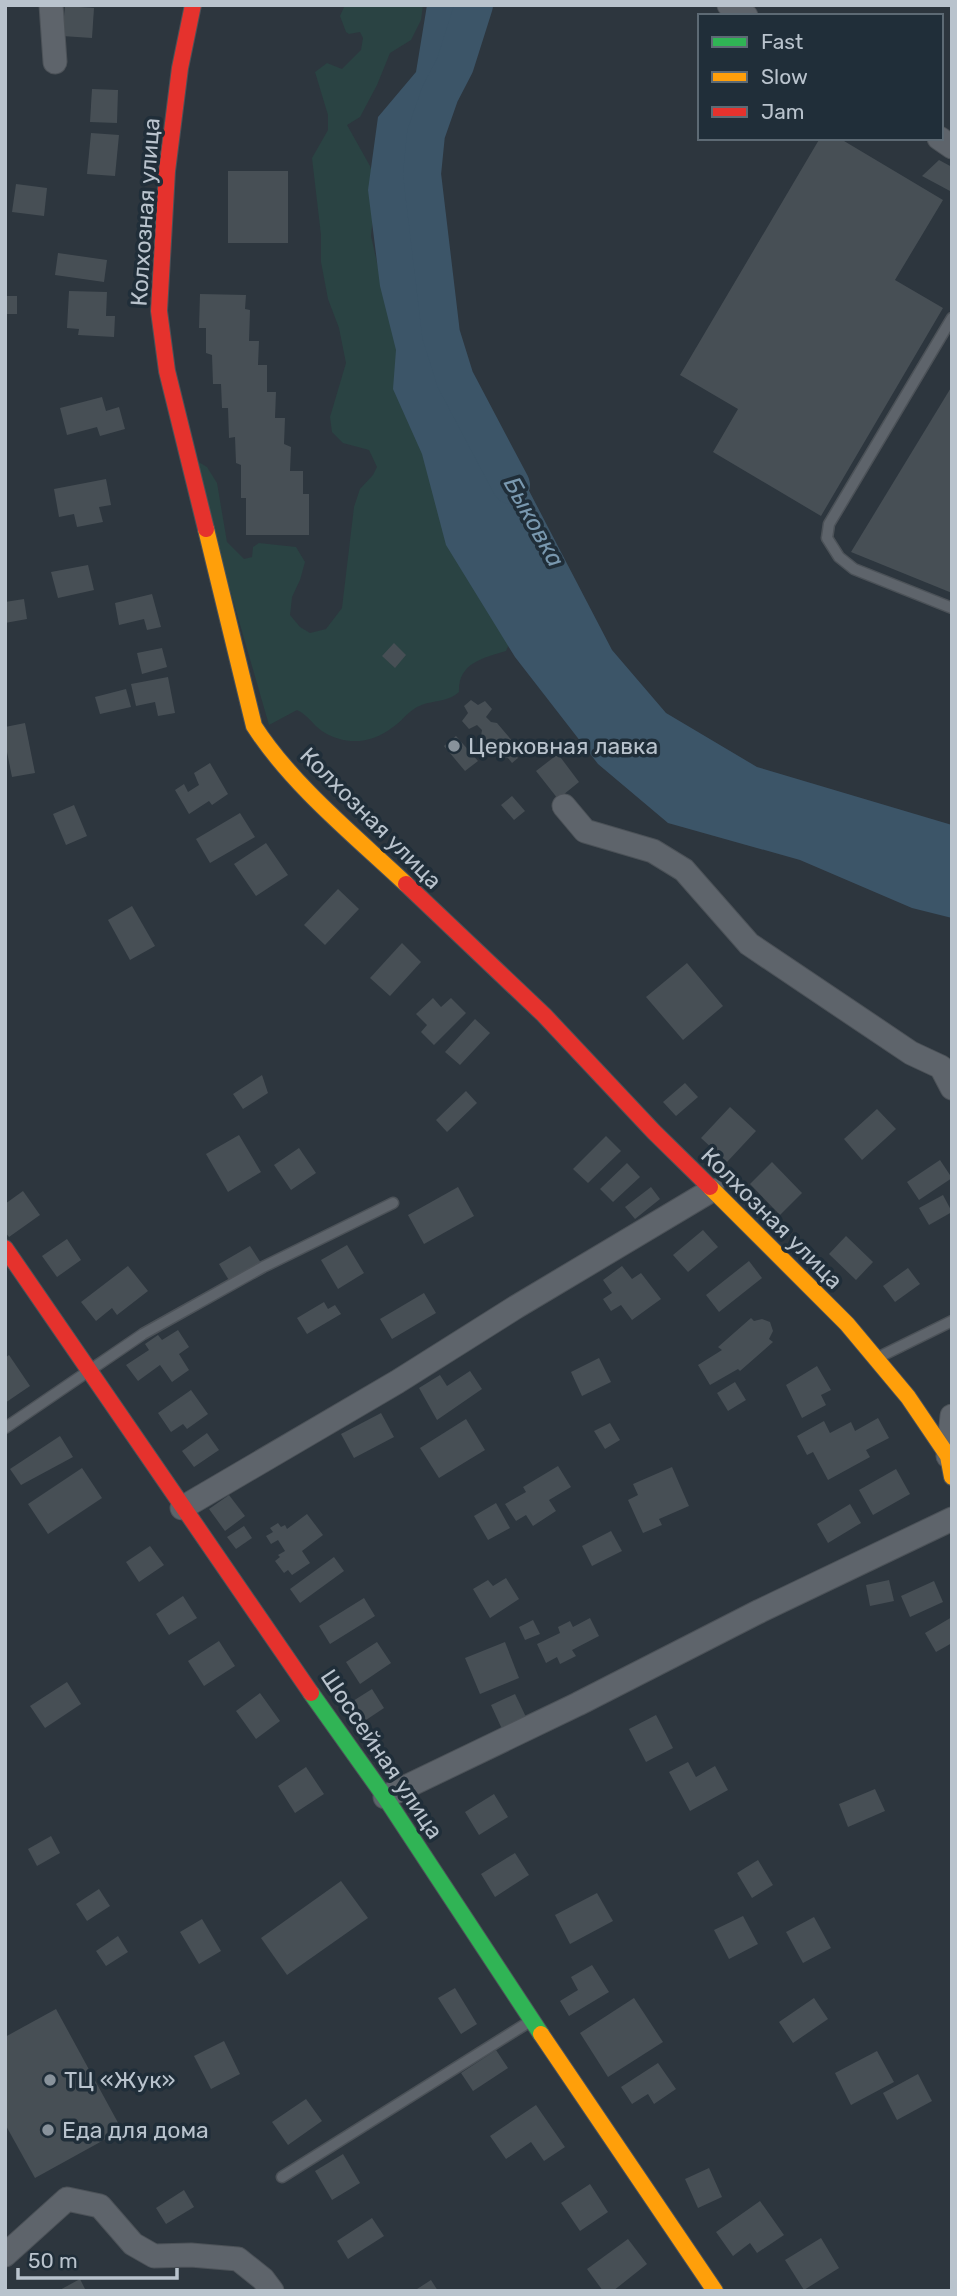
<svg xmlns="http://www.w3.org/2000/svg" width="957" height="2296" font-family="Rubik,sans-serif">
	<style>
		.green { fill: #2a4343 }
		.water { fill: #3c5568 }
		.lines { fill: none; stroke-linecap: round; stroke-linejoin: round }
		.river { stroke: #3c5568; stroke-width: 38 }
		.building { fill: #474f55 }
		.lane-casing { stroke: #4c5258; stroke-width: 13 }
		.street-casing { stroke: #4c5258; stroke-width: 25 }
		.fast-casing { stroke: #4c5258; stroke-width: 18 }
		.slow-casing { stroke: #4c5258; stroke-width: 18 }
		.jam-casing { stroke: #4c5258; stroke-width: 18 }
		.lane { stroke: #5e646b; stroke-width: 10 }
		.street { stroke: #5e646b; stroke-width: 23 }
		.fast { stroke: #30b455; stroke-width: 16 }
		.slow { stroke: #ff9f0a; stroke-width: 16 }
		.jam { stroke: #e5322d; stroke-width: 16 }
		.poi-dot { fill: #88929b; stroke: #202e39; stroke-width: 2.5 }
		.labels { text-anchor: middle; stroke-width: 7; stroke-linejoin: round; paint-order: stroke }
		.street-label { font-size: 23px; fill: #b9c3cd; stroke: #202e39 }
		.poi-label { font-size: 23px; fill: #b9c3cd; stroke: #202e39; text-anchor: start }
		.water-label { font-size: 24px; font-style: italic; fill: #7998af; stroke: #202e39 }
	</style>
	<rect width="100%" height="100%" fill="#2d363e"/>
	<path class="green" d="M345 5H423L421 20 411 40 390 53 377 85 360 117 347 125 370 166 376 185 371 236 378 267 510 642 506 651C483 658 458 663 459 692 446 704 428 699 414 709 406 714 401 722 393 727 372 744 345 746 322 731 312 724 308 715 297 710L269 725 192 458 207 467 217 483 227 542 244 559 252 557 253 547 259 543 296 547 305 562 300 580 292 597 290 615 300 627 310 633 326 629 342 608 354 507 360 489 373 475 377 467 369 450 343 443 332 432 330 417 346 363 339 328 328 299 321 262V235L312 158 328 130V115L315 72 327 63 342 69 361 50 363 38 360 32 349 34 346 32 340 16Z"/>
	<polygon class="water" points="427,5 460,5 444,43 411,178 434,368 461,410 525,483 612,650 666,713 757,767 952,825 952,918 912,908 800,860 668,823 598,764 515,657 446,545 422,454 393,389 396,350 380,286 368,190 378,117 416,72"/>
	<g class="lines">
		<polyline class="river" points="474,5 455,65 440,94 426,134 422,174 441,334 455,379 511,485"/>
	</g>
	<g class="building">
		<polygon points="65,6 94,8 92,38 62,36"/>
		<polygon points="92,89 118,90 117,123 90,122"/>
		<polygon points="91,133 119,135 115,176 87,174"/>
		<polygon points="820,138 839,138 943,200 895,280 943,308 821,516 713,452 738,409 680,375"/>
		<polygon points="939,160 952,167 952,189 950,191 922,176"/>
		<rect x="228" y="171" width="60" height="72"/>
		<polygon points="16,184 47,188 44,216 12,212"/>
		<polygon points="58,253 107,260 104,282 55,275"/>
		<polygon points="69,291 107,292 106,316 115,316 114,337 78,335 79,329 67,328"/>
		<polygon points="200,294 246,295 245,309 250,310 249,341 259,341 258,365 267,365 267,392 276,392 275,418 285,418 284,444 291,447 290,471 303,471 303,494 309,494 309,535 246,535 246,498 241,498 241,465 236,463 235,437 229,438 228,408 222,408 221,384 213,384 212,355 206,353 206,328 199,328"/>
		<rect x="5" y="296" width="12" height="18"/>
		<polygon points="952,386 952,593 851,552"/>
		<polygon points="102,397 106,411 119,407 125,429 100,436 97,427 67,435 60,408"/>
		<polygon points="106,479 111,505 99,507 103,522 77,527 74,514 59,517 54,489"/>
		<polygon points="88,565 94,590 58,598 51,572"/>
		<polygon points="152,594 161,627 147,630 144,619 119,625 115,603"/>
		<polygon points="24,599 27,619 5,623 5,602"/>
		<polygon points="394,643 406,655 395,668 382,656"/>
		<polygon points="162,648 167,667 142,674 137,653"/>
		<polygon points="168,677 175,713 158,716 155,702 136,706 131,684"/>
		<polygon points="126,689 131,707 100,714 95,697"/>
		<polygon points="471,700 478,705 485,701 492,709 486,717 491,722 497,723 514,743 514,753 518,758 512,763 508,758 499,757 481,736 482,730 477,725 469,729 462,721 468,713 464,706"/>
		<polygon points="25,723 35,773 12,777 5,742 5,727"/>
		<polygon points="456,736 478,761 465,771 444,746"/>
		<polygon points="558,754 579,782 558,799 536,771"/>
		<polygon points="210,763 228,794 212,805 209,801 189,814 175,790 184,784 188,792 199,785 194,773"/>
		<polygon points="512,796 525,811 514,820 501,805"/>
		<polygon points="74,805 87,836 66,845 53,814"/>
		<polygon points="240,813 255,837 210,863 196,839"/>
		<polygon points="266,843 288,875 256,896 234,864"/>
		<polygon points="338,889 359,909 325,945 304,925"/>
		<polygon points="132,906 155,946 130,960 108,920"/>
		<polygon points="402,943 421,962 390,996 370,978"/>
		<polygon points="687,963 723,1006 683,1040 646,997"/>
		<polygon points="433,998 441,1007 451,998 466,1013 434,1045 421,1032 427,1025 416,1014"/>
		<polygon points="475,1019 490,1033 460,1065 445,1052"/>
		<polygon points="262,1075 268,1093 243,1109 233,1094"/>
		<polygon points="685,1083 698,1097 676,1116 663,1102"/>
		<polygon points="466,1091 477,1103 447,1132 436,1120"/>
		<polygon points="730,1107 756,1131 727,1162 701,1138"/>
		<polygon points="877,1109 896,1129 862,1160 844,1139"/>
		<polygon points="239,1135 261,1172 228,1192 206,1154"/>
		<polygon points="606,1136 621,1151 588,1183 573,1169"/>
		<polygon points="299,1148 316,1173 291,1190 274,1165"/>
		<polygon points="940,1160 952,1178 919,1200 907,1182"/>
		<polygon points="772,1162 802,1193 780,1215 750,1184"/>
		<polygon points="627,1163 640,1177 613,1202 600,1189"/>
		<polygon points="458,1187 474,1216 424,1244 408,1215"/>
		<polygon points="651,1187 660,1199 635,1219 625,1207"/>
		<polygon points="23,1191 40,1215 9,1237 5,1232 5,1204"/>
		<polygon points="943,1195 952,1212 929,1225 919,1208"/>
		<polygon points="703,1230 718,1247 688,1272 673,1255"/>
		<polygon points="846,1236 873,1262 856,1280 829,1254"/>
		<polygon points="67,1239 81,1260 57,1277 42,1256"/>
		<polygon points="347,1245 364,1273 338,1289 321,1260"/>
		<polygon points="250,1246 261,1263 230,1282 219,1264"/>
		<polygon points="749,1261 762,1278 719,1312 706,1295"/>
		<polygon points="128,1266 148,1291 117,1315 112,1308 96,1321 81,1302"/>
		<polygon points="622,1266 632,1279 641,1273 661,1299 632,1320 621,1305 611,1311 603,1299 612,1293 603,1280"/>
		<polygon points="908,1268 920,1284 895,1302 883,1286"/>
		<polygon points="424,1293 436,1313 392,1339 380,1319"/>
		<polygon points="324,1302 328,1309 335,1305 341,1314 307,1334 297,1318"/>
		<polygon points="751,1318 754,1321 762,1319 770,1322 773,1331 769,1339 773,1342 740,1371 738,1369 710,1385 698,1365 722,1350 718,1347"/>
		<polygon points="178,1330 189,1347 179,1354 189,1370 172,1382 160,1365 138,1381 126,1365 149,1350 145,1344 158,1335 162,1340"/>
		<polygon points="9,1355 30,1386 5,1403 5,1358"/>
		<polygon points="599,1358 611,1382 582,1396 571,1372"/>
		<polygon points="817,1366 831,1390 821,1395 826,1405 802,1418 786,1385"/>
		<polygon points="470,1371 482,1389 437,1420 419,1388 440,1375 447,1386"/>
		<polygon points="735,1382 746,1400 728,1411 717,1393"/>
		<polygon points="191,1390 208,1414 187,1429 183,1424 171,1432 158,1413"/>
		<polygon points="381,1413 394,1437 354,1458 341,1434"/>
		<polygon points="878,1418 889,1438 866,1450 870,1457 828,1480 813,1452 807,1455 797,1436 824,1421 830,1433 851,1422 855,1431"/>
		<polygon points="466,1419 485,1450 439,1478 420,1448"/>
		<polygon points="610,1423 620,1440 605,1449 594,1431"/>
		<polygon points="207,1433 219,1450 194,1467 182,1451"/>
		<polygon points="60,1436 73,1457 21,1485 10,1469"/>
		<polygon points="558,1466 571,1487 549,1500 556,1511 533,1526 526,1515 516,1521 505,1504 526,1492 523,1487"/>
		<polygon points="672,1467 689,1506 659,1519 662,1525 643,1533 628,1500 638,1495 633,1484"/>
		<polygon points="82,1468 102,1498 48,1534 28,1504"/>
		<polygon points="896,1469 910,1494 873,1515 859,1490"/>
		<polygon points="229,1495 245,1516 225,1531 209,1509"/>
		<polygon points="496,1503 510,1528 488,1540 474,1516"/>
		<polygon points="850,1504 861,1523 828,1543 817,1524"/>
		<polygon points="307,1514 323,1535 302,1551 310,1563 292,1575 288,1570 284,1573 275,1561 280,1557 278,1555 285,1551 278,1540 271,1544 266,1536 273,1532 270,1528 278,1523 281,1527 285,1525 287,1529"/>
		<polygon points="244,1526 252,1538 236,1549 227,1537"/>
		<polygon points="611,1531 622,1551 592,1566 582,1546"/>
		<polygon points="150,1546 164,1565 139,1582 126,1562"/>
		<polygon points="334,1557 344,1571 300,1603 290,1589"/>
		<polygon points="506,1578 519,1599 490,1618 473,1589 488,1580 493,1586"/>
		<polygon points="889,1580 894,1601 870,1606 866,1585"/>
		<polygon points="934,1581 943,1602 910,1617 901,1596"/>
		<polygon points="183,1596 197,1618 169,1635 156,1614"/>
		<polygon points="364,1598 375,1616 330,1644 319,1626"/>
		<polygon points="952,1617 952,1643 936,1652 925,1633"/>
		<polygon points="590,1618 599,1636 572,1650 576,1656 560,1664 557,1657 546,1663 537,1644 560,1633 558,1627 570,1621 573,1627"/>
		<polygon points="533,1620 540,1634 525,1640 519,1627"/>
		<polygon points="219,1641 235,1666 204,1686 188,1661"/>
		<polygon points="377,1642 391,1663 360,1684 346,1662"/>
		<polygon points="505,1642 519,1678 480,1694 465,1658"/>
		<polygon points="67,1682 81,1704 45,1728 30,1706"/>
		<polygon points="372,1689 384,1708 366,1720 353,1701"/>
		<polygon points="260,1693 280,1721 256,1739 236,1711"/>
		<polygon points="515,1694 526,1717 502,1729 491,1705"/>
		<polygon points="656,1715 673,1748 646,1762 629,1729"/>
		<polygon points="688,1762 696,1777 715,1766 728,1790 690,1811 669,1772"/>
		<polygon points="306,1767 324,1794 295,1813 278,1786"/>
		<polygon points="875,1789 885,1811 848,1827 839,1804"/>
		<polygon points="494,1794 508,1817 479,1835 465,1812"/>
		<polygon points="51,1836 60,1853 37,1866 28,1849"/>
		<polygon points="515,1853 529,1875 495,1897 481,1874"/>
		<polygon points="758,1860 773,1885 752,1898 737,1873"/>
		<polygon points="341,1881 368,1918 287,1975 261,1938"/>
		<polygon points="99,1889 110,1906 87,1921 76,1904"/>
		<polygon points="597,1893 613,1921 570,1944 555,1915"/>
		<polygon points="743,1916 758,1944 729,1959 714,1930"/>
		<polygon points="814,1917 831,1948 803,1963 786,1932"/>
		<polygon points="202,1919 221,1951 199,1964 180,1932"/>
		<polygon points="118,1936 128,1952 106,1966 96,1951"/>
		<polygon points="592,1965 609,1992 569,2016 560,2001 578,1990 571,1977"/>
		<polygon points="455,1988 477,2024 461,2034 438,1998"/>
		<polygon points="634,1998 663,2042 608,2077 580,2033"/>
		<polygon points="814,1998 828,2019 793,2043 779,2022"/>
		<polygon points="56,2009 122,2130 35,2178 5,2124 5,2037"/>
		<polygon points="224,2041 240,2074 211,2089 194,2056"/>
		<polygon points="496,2050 508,2068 473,2091 461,2073"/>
		<polygon points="877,2051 894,2082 851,2105 835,2073"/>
		<polygon points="658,2063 676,2089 654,2104 648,2094 632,2104 621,2087"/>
		<polygon points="918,2074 932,2101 897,2120 883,2093"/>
		<polygon points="306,2099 322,2121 288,2145 272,2122"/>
		<polygon points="536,2105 565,2147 544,2161 531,2142 506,2159 490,2136"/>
		<polygon points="343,2154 360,2183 332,2200 315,2171"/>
		<polygon points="709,2168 722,2197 698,2208 685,2179"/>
		<polygon points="590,2184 608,2212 580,2231 561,2203"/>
		<polygon points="184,2190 194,2207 166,2224 156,2208"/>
		<polygon points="760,2201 784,2235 757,2253 750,2243 733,2256 716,2232"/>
		<polygon points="372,2218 384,2236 348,2259 337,2241"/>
		<polygon points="821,2238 839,2268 804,2290 785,2260"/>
		<polygon points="628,2239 647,2264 613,2291 603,2291 587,2269"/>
		<polygon points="80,2279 86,2291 58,2291"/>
		<polygon points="431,2280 438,2291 414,2291"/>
	</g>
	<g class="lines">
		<g class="lane-casing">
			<g id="lane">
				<polyline points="952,318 829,524 827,538 839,557 854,569 952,608"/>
				<polyline points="879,1357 952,1321"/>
				<polyline points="5,1428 143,1334 263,1267 393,1203"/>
				<polyline points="282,2177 529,2022"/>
			</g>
		</g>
		<g class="street-casing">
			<g id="street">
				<polyline points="51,5 55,62"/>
				<polyline points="729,5 746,16"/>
				<polyline points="939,138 952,147"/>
				<polyline points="564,806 585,831 653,851 684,870 749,944 911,1053 941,1067 952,1088"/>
				<polyline points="948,1456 952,1416"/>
				<polyline points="182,1508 397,1382 516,1307 712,1190"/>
				<polyline points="385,1797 578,1704 760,1611 952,1519"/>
				<polyline points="5,2255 67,2199 100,2206 133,2244 154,2256 191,2255 238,2259 263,2279 272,2291"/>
			</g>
		</g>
		<g class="fast-casing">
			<polyline id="fast" points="311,1693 385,1797 541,2034"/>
		</g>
		<g class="slow-casing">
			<g id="slow">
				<path d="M206 529 254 726C292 785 355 836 406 884"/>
				<polyline points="710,1187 847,1324 908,1397 948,1456 952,1477"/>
				<polyline points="541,2034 715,2291"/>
			</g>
		</g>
		<g class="jam-casing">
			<g id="jam">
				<polyline points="193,5 180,68 167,171 159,311 167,371 206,529"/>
				<polyline points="406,884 544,1015 654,1132 710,1187"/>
				<polyline points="5,1248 311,1693"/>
			</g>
		</g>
		<use href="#lane" class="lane"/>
		<use href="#street" class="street"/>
		<use href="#fast" class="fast"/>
		<use href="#slow" class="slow"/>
		<use href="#jam" class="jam"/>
	</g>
	<g class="poi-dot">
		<circle cx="454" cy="746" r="7"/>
		<circle cx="50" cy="2080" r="7"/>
		<circle cx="48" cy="2130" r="7"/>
	</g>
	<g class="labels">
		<g class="street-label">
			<text transform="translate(145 212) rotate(-86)" y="8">Колхозная улица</text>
			<text transform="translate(371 818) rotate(45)" y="8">Колхозная улица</text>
			<text transform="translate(772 1218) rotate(45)" y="8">Колхозная улица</text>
			<text transform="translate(382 1754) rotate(56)" y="8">Шоссейная улица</text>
		</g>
		<g class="poi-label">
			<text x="468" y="754">Церковная лавка</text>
			<text x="64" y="2088">ТЦ «Жук»</text>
			<text x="62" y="2138">Еда для дома</text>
		</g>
		<g class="water-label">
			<text transform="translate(534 522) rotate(61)" y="8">Быковка</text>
		</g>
	</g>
	<rect width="957" height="2296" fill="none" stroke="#b9c3cd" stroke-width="14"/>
	<rect x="698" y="14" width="245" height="126" fill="#202e39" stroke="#5d6a74" stroke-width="2"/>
	<rect x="712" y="37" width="35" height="10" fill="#30b455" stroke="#5d6a74" stroke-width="2"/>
	<text x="761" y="49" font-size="21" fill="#b9c3cd">Fast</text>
	<rect x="712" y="72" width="35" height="10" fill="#ff9f0a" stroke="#5d6a74" stroke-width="2"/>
	<text x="761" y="84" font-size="21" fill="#b9c3cd">Slow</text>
	<rect x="712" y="107" width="35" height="10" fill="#e5322d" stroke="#5d6a74" stroke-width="2"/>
	<text x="761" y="119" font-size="21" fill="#b9c3cd">Jam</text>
	<path d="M18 2268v10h159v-10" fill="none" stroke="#b9c3cd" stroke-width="3.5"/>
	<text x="28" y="2268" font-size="21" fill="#b9c3cd" stroke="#202e39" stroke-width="5" paint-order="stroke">50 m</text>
</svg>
